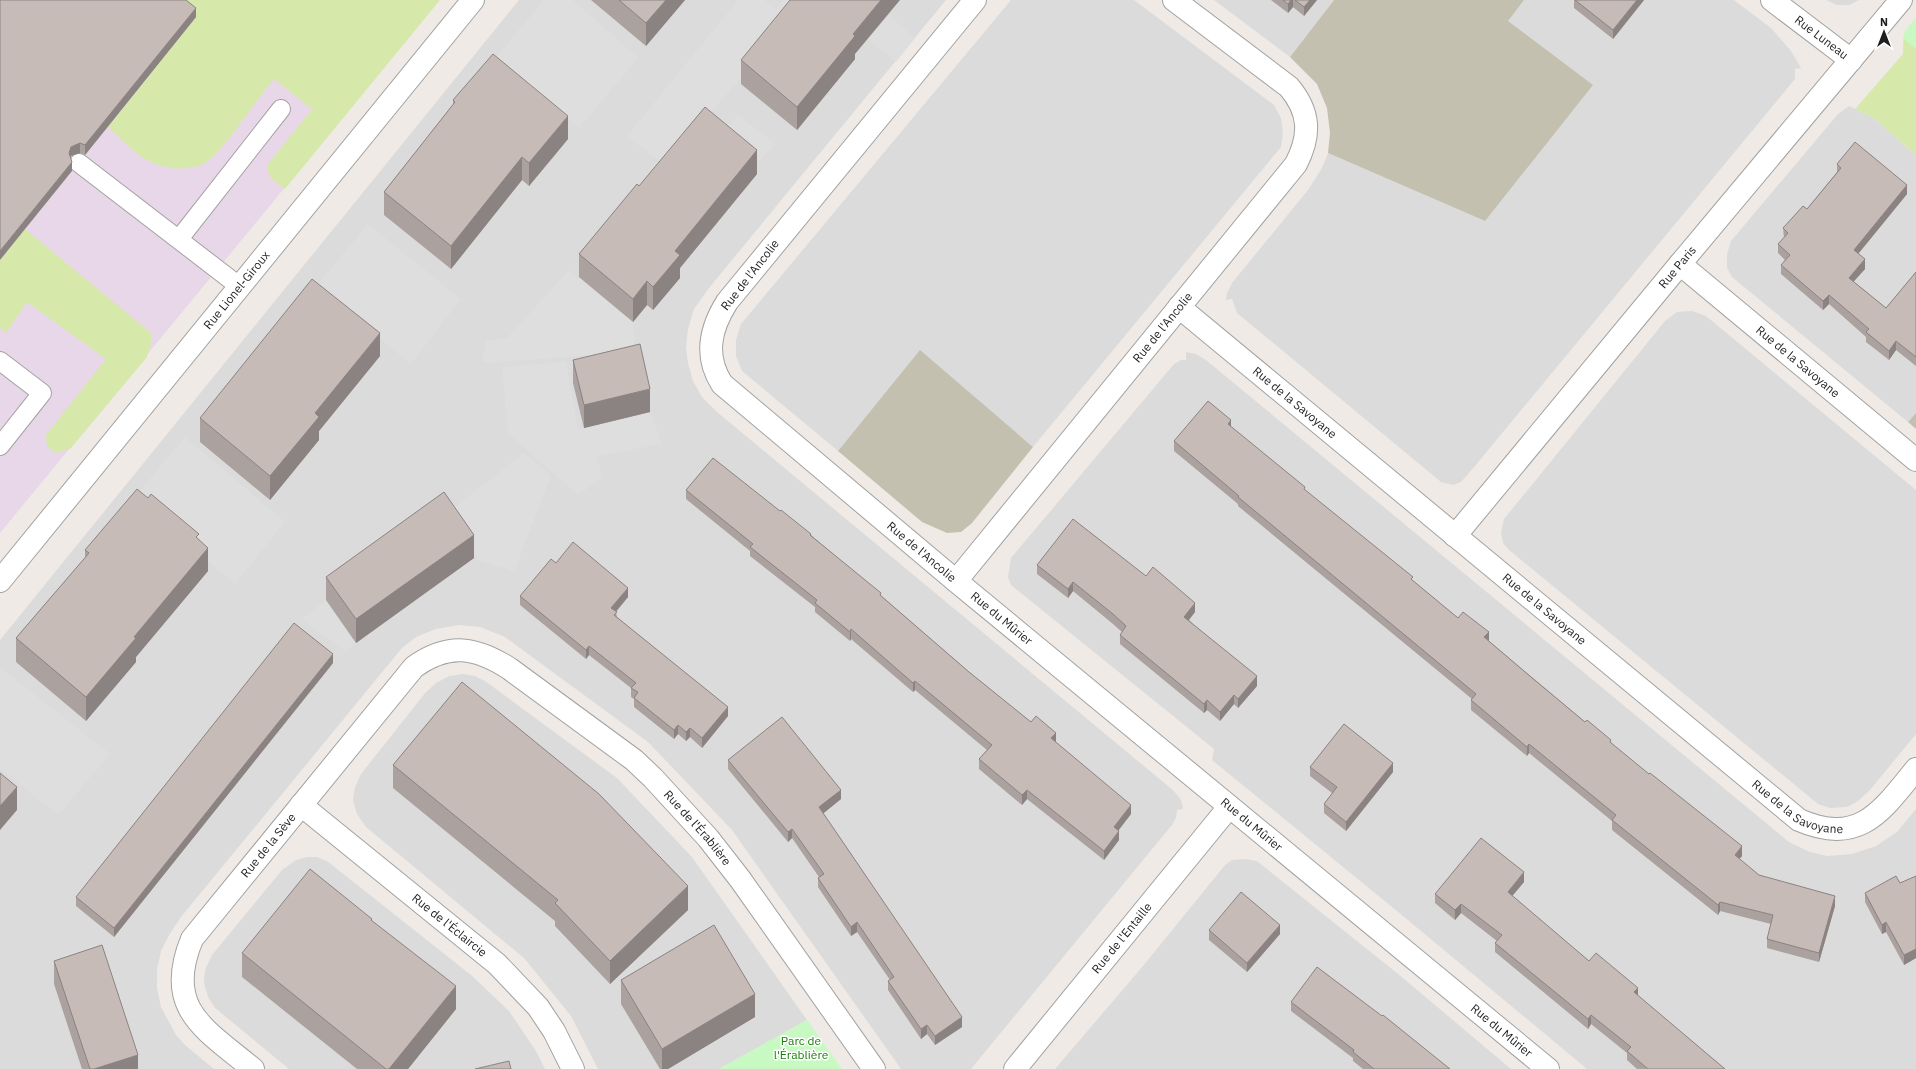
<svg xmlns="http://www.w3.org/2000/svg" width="1916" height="1069" font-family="'IBM Plex Sans',sans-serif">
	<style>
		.residential { fill: #dcdbdc }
		.industrial { fill: #e8d7e8 }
		.construction { fill: #c4c0b0 }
		.grass { fill: #d6e9ab }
		.park { fill: #c9f9c2 }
		.parking { fill: #dedede }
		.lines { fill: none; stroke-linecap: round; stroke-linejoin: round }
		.lane-casing { stroke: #a2a2a2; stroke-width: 20 }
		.street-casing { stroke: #a2a2a2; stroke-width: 24 }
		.lane { stroke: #fff; stroke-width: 18 }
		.street { stroke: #fff; stroke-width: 22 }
		.wall { fill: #aba19e }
		.shaded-wall { fill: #8b8381 }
		.building { fill: #c7bbb8; stroke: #8b8381 }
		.labels { text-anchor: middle; stroke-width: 3; stroke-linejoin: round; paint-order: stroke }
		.street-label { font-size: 12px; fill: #1e1e1e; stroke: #fff }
		.park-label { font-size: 12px; fill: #1a7c0c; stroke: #fff }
	</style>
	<rect width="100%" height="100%" fill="#efeae5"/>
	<g class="residential">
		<polygon points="519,0 946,0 709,288 694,309 688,329 686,348 688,363 693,381 702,397 717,412 1162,781 1174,791 1181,800 1183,809 1177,810 1176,818 1172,825 971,1069 901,1069 732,830 648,742 505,637 480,627 459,625 436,629 416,637 402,648 181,917 169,935 161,951 157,970 157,988 161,1007 176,1035 185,1045 214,1069 0,1069 0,640"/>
		<polygon points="1011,0 1134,0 1274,105 1281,118 1283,133 1281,147 1033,447 920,351 838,451 742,371 736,356 736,340 741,324"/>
		<polygon points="1214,0 1334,0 1290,57"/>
		<polygon points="1524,0 1734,0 1771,28 1791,51 1801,68 1795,69 1795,79 1475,466 1461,482 1453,485 1441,482 1237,313 1232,299 1226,300 1227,293 1232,283 1308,190 1322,168 1328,153 1485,221 1507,20"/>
		<polygon points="1826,0 1859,0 1849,5 1837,5"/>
		<polygon points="1849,106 1874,118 1916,155 1916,413 1908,422 1732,277 1727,268 1727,254 1731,241 1838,114"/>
		<polygon points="1692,311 1706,316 1916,490 1916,734 1870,790 1858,801 1847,807 1830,808 1818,804 1509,550 1503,543 1501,533 1504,519 1665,321 1677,312"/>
		<polygon points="1186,352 1196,354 1206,360 1789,842 1810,852 1827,856 1852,854 1876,846 1897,832 1916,809 1916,1069 1587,1069 1403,916 1212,760 1214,749 1011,585 1008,577 1011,558 1174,364 1181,360 1186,360"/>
		<polygon points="463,674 475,676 485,681 617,778 692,857 807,1020 719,1069 598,1069 571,1016 524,958 366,827 357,814 353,800 355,787 361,774 426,692 436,683 449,676"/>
		<polygon points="307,857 317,857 327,861 471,975 509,1011 536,1051 545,1069 289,1069 215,1008 208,997 204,983 205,970 212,955 282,870 296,860"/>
		<polygon points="1245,859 1257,861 1397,973 1511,1069 1055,1069 1143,966 1225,865 1232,860"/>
	</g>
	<polygon class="industrial" points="0,0 409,37 0,533"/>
	<g class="construction">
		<polygon points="1334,0 1524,0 1508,21 1593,85 1485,221 1328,153 1330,133 1327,108 1317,84 1290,57"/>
		<polygon points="920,350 1033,447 972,523 961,532 947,533 922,522 838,451"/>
		<polygon points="1916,413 1916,429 1908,422"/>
	</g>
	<g class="grass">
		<path d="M175 0H440L285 189C276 182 265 177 268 164L312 109 274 79C257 98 220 158 201 165 183 172 161 168 145 159 131 151 120 137 108 127L196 17Z"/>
		<path d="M1916 18V155L1874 118 1855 109 1903 54C1903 35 1904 32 1916 18Z"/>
		<path d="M25 229 151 333V343L147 357 71 448 57 453C48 449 46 445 46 435L106 359 27 302 6 333 0 328V260Z"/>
	</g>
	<g class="park">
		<polygon points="1916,18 1916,49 1903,38 1905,31"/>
		<polygon points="807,1020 842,1069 719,1069"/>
	</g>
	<g class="parking">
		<polygon points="544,0 573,0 638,58 579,128 493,61"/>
		<polygon points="738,0 765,0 776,9 783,0 795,0 802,5 666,166 627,136"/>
		<polygon points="889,15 915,38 896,62 868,39"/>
		<polygon points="738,115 775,144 756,164 720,136"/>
		<polygon points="368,224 461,299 411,364 316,286"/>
		<polygon points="569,270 633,322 635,352 482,363 486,341 507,338"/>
		<polygon points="566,362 578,430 650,412 662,444 597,456 602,478 578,495 508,433 502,367"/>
		<polygon points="185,437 285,522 235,584 134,498"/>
		<polygon points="524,453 551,476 514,571 477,560 447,513"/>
		<polygon points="326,600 356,642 346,652 301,619"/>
		<polygon points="0,667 110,754 58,815 0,769"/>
	</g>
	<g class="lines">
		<g class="lane-casing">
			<g id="lane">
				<polyline points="79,163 239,286"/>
				<polyline points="179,239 281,109"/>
				<polyline points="0,361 42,393 0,446"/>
			</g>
		</g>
		<g class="street-casing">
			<g id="street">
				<path id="s1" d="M975 0 727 302C710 329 704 356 722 384L956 581 1548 1069"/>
				<path id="s2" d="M1772 0 1851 60"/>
				<path id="s3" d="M1680 264 1916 460"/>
				<path id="s4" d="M1179 307 1799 820C1859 846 1881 812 1916 769"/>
				<path id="s5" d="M1455 536 1680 264 1901 0"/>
				<path id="s6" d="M0 581 473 0"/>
				<path id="s7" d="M956 581 1296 164C1311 135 1310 112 1289 87L1174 0"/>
				<path id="s8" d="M301 805 497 964 538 1007 554 1031 573 1069"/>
				<path id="s9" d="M253 1069C205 1029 163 1009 192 939L414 667C449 642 476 647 510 669L634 760 653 778 708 838 740 879 874 1069"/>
				<path id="s10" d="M1015 1069 1229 807"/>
			</g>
		</g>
		<use href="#lane" class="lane"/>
		<use href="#street" class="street"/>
	</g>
	<g class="wall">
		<polygon points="0,0 196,17 85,155 80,153 71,156 70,157 72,171"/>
		<polygon points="591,0 685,0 646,46"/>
		<polygon points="1271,0 1317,0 1304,16 1293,7 1288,13"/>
		<polygon points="1574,0 1644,0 1613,39 1574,8"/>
		<polygon points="855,54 855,59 797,130 741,84 741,60"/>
		<polygon points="453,100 568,139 529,186 522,180 451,269 384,215 384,192 453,105"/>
		<polygon points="1837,164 1907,194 1858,254 1865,269 1853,281 1886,308 1916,272 1916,366 1896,350 1889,360 1866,342 1866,337 1829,304 1823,310 1781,274 1781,265 1785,260 1778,253 1778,244 1784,238 1783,228 1807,209 1837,172"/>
		<polygon points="757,174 680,268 680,278 653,310 647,305 633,322 579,277 579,254 639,186"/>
		<polygon points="380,356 319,431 319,440 270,500 200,442 200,418"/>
		<polygon points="573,360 650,412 584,428 573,383"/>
		<polygon points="1231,427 1305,491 1413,581 1458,618 1489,641 1585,722 1611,743 1742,856 1739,859 1759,875 1835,906 1819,962 1767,948 1767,939 1771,924 1720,911 1718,915 1612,830 1612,821 1529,753 1527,756 1471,710 1471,700 1472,699 1238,506 1238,504 1174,451 1174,441"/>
		<polygon points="686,490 780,511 811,535 969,672 1055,742 1131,814 1118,831 1119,840 1104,860 1027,799 1022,805 979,769 979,759 987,750 915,690 913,692 851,639 850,641 815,612 815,607 750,556 750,551 686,499"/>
		<polygon points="199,539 208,571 136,657 136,662 86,721 16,662 16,638 85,558 85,550"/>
		<polygon points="474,558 356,643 326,600 326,577"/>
		<polygon points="556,563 628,597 616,612 617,617 728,716 702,748 690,737 686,741 678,734 674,739 634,707 634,699 631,697 631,688 589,655 586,659 520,605 520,596"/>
		<polygon points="1037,565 1146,576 1195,612 1189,620 1257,686 1238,708 1234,704 1220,721 1207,710 1204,713 1120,644 1120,635 1122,632 1113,624 1073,591 1068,598 1037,574"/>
		<polygon points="333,663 114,937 76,906 76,897"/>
		<polygon points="728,760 841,799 823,813 962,1027 935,1045 927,1034 921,1039 888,990 888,981 890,980 857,932 851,936 818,887 818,878 819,877 792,838 788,842 728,769"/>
		<polygon points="393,765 688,910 610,984 555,926 555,921 393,788"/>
		<polygon points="1310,767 1393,772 1346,831 1324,813 1324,804 1332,793 1310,776"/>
		<polygon points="1916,876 1916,958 1904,965 1886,932 1882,934 1865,902 1865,893 1900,883"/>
		<polygon points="1524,882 1512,896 1589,961 1638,996 1725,1069 1637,1069 1627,1060 1627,1053 1591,1024 1588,1029 1495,952 1495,943 1497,941 1461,913 1455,920 1435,903 1435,894"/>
		<polygon points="372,921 456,1009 408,1069 357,1069 242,977 242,953"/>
		<polygon points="1209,930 1280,934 1247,972 1209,940"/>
		<polygon points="54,961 138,1069 82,1069 54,984"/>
		<polygon points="621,980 755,1017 668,1069 660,1069 621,1004"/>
		<polygon points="1291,1002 1450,1069 1363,1069 1353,1061 1353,1058 1291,1011"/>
	</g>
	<g class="shaded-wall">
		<polygon points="666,0 685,0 646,46 646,23"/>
		<polygon points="881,0 900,0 855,54 855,59 797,130 797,107 853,34"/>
		<polygon points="1291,0 1293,0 1293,7 1288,13 1288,4"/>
		<polygon points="1310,0 1317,0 1304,16 1304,7"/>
		<polygon points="1637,0 1644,0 1613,39 1613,30"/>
		<polygon points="196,8 196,17 85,155 85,145"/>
		<polygon points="568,116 568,139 529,186 529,163"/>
		<polygon points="80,143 80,153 71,156 69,162 69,153 71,147"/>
		<polygon points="757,150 757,174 680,268 680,278 653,310 653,287 675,251"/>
		<polygon points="522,157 522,180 451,269 451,246"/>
		<polygon points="72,162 72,171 0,260 0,251"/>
		<polygon points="1907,185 1907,194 1854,259 1854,250"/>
		<polygon points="1865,259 1865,269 1849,287 1849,278"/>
		<polygon points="647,281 647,305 633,322 633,299"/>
		<polygon points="1829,295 1829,304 1823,310 1823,301"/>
		<polygon points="380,333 380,356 319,431 319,440 270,500 270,476 315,413"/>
		<polygon points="1896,341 1896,350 1889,360 1889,351"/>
		<polygon points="650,389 650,412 584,428 584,405"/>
		<polygon points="1231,420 1231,429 1228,424"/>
		<polygon points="474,535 474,558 356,643 356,619"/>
		<polygon points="208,548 208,571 136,657 136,662 86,721 86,697 134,637"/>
		<polygon points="1073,582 1073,591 1068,598 1068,589"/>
		<polygon points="628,588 628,597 611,617 611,608"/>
		<polygon points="1195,603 1195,612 1184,626 1184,617"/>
		<polygon points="851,629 851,639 850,641 850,632"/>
		<polygon points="1489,632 1489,641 1484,637"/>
		<polygon points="589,646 589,655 586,659 586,650"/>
		<polygon points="333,654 333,663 114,937 114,928"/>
		<polygon points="1257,676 1257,686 1238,708 1238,699"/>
		<polygon points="915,681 915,690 913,692 913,683"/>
		<polygon points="1234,695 1234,704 1220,721 1220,712"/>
		<polygon points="1207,700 1207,710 1204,713 1204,704"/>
		<polygon points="728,707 728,716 702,748 702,738"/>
		<polygon points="678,725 678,734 674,739 674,730"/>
		<polygon points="690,728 690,737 686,741 686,732"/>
		<polygon points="1056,733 1056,742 1051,748 1051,738"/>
		<polygon points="1529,744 1529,753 1527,756 1527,747"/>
		<polygon points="1393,763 1393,772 1346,831 1346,822"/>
		<polygon points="17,787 17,810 0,830 0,806"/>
		<polygon points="841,790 841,799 819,817 819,807"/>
		<polygon points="1027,790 1027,799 1022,805 1022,795"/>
		<polygon points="1131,805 1131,814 1114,836 1114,827"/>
		<polygon points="792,829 792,838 788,842 788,832"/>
		<polygon points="1119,831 1119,840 1104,860 1104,851"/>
		<polygon points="1742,846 1742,856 1735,864 1735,855"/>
		<polygon points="1524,872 1524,882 1508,901 1508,892"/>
		<polygon points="688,886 688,910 610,984 610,961"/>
		<polygon points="1835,896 1835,906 1819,962 1819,953"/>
		<polygon points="1720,902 1720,911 1718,915 1718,905"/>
		<polygon points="1461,904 1461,913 1455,920 1455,910"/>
		<polygon points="857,922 857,932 851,936 851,927"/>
		<polygon points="1886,922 1886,932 1882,934 1882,925"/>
		<polygon points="1280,925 1280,934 1247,972 1247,963"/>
		<polygon points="1916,949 1916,958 1904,965 1904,955"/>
		<polygon points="456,986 456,1009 408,1069 389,1069"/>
		<polygon points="1638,988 1638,997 1634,992"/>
		<polygon points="755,994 755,1017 668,1069 662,1069 662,1049"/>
		<polygon points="1591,1015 1591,1024 1588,1029 1588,1019"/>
		<polygon points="962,1017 962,1027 935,1045 935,1036"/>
		<polygon points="927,1025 927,1034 921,1039 921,1029"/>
		<polygon points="138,1055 138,1069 94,1069"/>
	</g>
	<g class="building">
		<polygon points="0,0 186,0 196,8 85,145 80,143 71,147 69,153 72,162 0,251"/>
		<polygon points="619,0 666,0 646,23"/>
		<polygon points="790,0 881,0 853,34 855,36 797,107 741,60"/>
		<polygon points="1283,0 1291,0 1288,4"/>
		<polygon points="1295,0 1310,0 1304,7"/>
		<polygon points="1575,0 1637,0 1613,30"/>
		<polygon points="493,54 568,116 529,163 522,157 451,246 384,192 455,102 453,100"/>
		<polygon points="705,107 757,150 675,251 680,255 653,287 647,281 633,299 579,254 637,184 639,186"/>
		<polygon points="1855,142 1907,185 1854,250 1865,259 1849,278 1886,308 1916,272 1916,357 1896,341 1889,351 1866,332 1869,329 1829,295 1823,301 1781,265 1790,255 1778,244 1788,233 1783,228 1803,206 1807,209 1841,168 1837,164"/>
		<polygon points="312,279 380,333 315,413 319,417 270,476 200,418"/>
		<polygon points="640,344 650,389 584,405 573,360"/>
		<polygon points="1208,401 1231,420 1228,424 1305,487 1304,489 1413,577 1411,579 1458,618 1463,612 1489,632 1484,637 1531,677 1585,722 1587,720 1611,740 1610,742 1649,774 1650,773 1742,846 1735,855 1759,875 1835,896 1819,953 1767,939 1773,915 1720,902 1718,905 1612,820 1616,815 1529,744 1527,747 1471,700 1476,694 1238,497 1239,496 1174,441"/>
		<polygon points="713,458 780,511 781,510 811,534 810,535 881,593 880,595 969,672 1031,722 1036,716 1056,733 1051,738 1131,805 1114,827 1119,831 1104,851 1027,790 1022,795 979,759 992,745 915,681 913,683 851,629 850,632 815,603 817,600 750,547 753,544 686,490"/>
		<polygon points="137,489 148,498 151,494 199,534 196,537 208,548 134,637 136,638 86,697 16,638 89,553 85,550"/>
		<polygon points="444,492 474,535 356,619 326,577"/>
		<polygon points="1073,519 1146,576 1153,567 1195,603 1184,617 1257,676 1238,699 1234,695 1220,712 1207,700 1204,704 1120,635 1126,626 1113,614 1073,582 1068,589 1037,565"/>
		<polygon points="573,542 628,588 611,608 617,612 614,615 728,707 702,738 690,728 686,732 678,725 674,730 634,698 638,692 631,688 636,683 589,646 586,650 520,596 551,559 556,563"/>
		<polygon points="294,623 333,654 114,928 76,897"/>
		<polygon points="462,682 599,794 688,886 610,961 555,903 558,900 393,765"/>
		<polygon points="782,717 841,790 819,807 962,1017 935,1036 927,1025 921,1029 888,981 894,977 857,922 851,927 818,878 824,874 792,829 788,832 728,760"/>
		<polygon points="1344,724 1393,763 1346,822 1324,804 1337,787 1310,767"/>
		<polygon points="0,773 17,787 0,806"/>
		<polygon points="1481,838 1524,872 1508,892 1589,961 1596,953 1638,988 1634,992 1725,1069 1648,1069 1627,1051 1631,1047 1591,1015 1588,1019 1495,943 1502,935 1461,904 1455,910 1435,894"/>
		<polygon points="310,869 372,919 371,920 456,986 389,1069 386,1069 242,953"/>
		<polygon points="1896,876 1900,883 1916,876 1916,949 1904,955 1886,922 1882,925 1865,893"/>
		<polygon points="1241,892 1280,925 1247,963 1209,930"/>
		<polygon points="714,925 755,994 662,1049 621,980"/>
		<polygon points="102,945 138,1055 94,1069 90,1069 54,961"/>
		<polygon points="1317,967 1382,1016 1383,1015 1450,1069 1374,1069 1353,1052 1354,1050 1291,1002"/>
		<polygon points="509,1061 511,1069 475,1069"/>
	</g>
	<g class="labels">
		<g class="street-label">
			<text dy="4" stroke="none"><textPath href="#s2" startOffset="62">Rue Luneau</textPath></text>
			<text dy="4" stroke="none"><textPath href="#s5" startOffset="349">Rue Paris</textPath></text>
			<text transform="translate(750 275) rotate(-52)" y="4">Rue de l'Ancolie</text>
			<text dy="4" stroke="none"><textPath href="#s6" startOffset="375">Rue Lionel-Giroux</textPath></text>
			<text dy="4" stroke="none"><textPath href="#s7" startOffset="327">Rue de l'Ancolie</textPath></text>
			<text dy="4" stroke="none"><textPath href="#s3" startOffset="153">Rue de la Savoyane</textPath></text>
			<text dy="4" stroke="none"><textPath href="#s4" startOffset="150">Rue de la Savoyane</textPath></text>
			<text dy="4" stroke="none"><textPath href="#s1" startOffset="739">Rue de l'Ancolie</textPath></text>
			<text dy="4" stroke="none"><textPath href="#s4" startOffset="474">Rue de la Savoyane</textPath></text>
			<text dy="4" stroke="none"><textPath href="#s1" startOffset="843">Rue du Mûrier</textPath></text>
			<text dy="4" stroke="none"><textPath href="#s4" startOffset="798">Rue de la Savoyane</textPath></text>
			<text dy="4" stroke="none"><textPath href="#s1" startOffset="1167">Rue du Mûrier</textPath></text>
			<text dy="4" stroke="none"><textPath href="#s9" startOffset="862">Rue de l'Érablière</textPath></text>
			<text dy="4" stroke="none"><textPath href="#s9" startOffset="281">Rue de la Sève</textPath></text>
			<text dy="4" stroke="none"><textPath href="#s8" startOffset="191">Rue de l'Éclaircie</textPath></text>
			<text dy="4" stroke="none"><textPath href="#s10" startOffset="169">Rue de l'Entaille</textPath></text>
			<text dy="4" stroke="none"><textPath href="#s1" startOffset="1491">Rue du Mûrier</textPath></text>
		</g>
		<g class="park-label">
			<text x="801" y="1045">Parc de<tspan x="801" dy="14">l'Érablière</tspan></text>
		</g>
	</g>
	<g transform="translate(1884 32)" stroke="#ffffff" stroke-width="3" paint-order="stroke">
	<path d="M0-3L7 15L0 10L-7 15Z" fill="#1e1e1e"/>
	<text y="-6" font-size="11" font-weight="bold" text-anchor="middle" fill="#1e1e1e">N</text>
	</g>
</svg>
